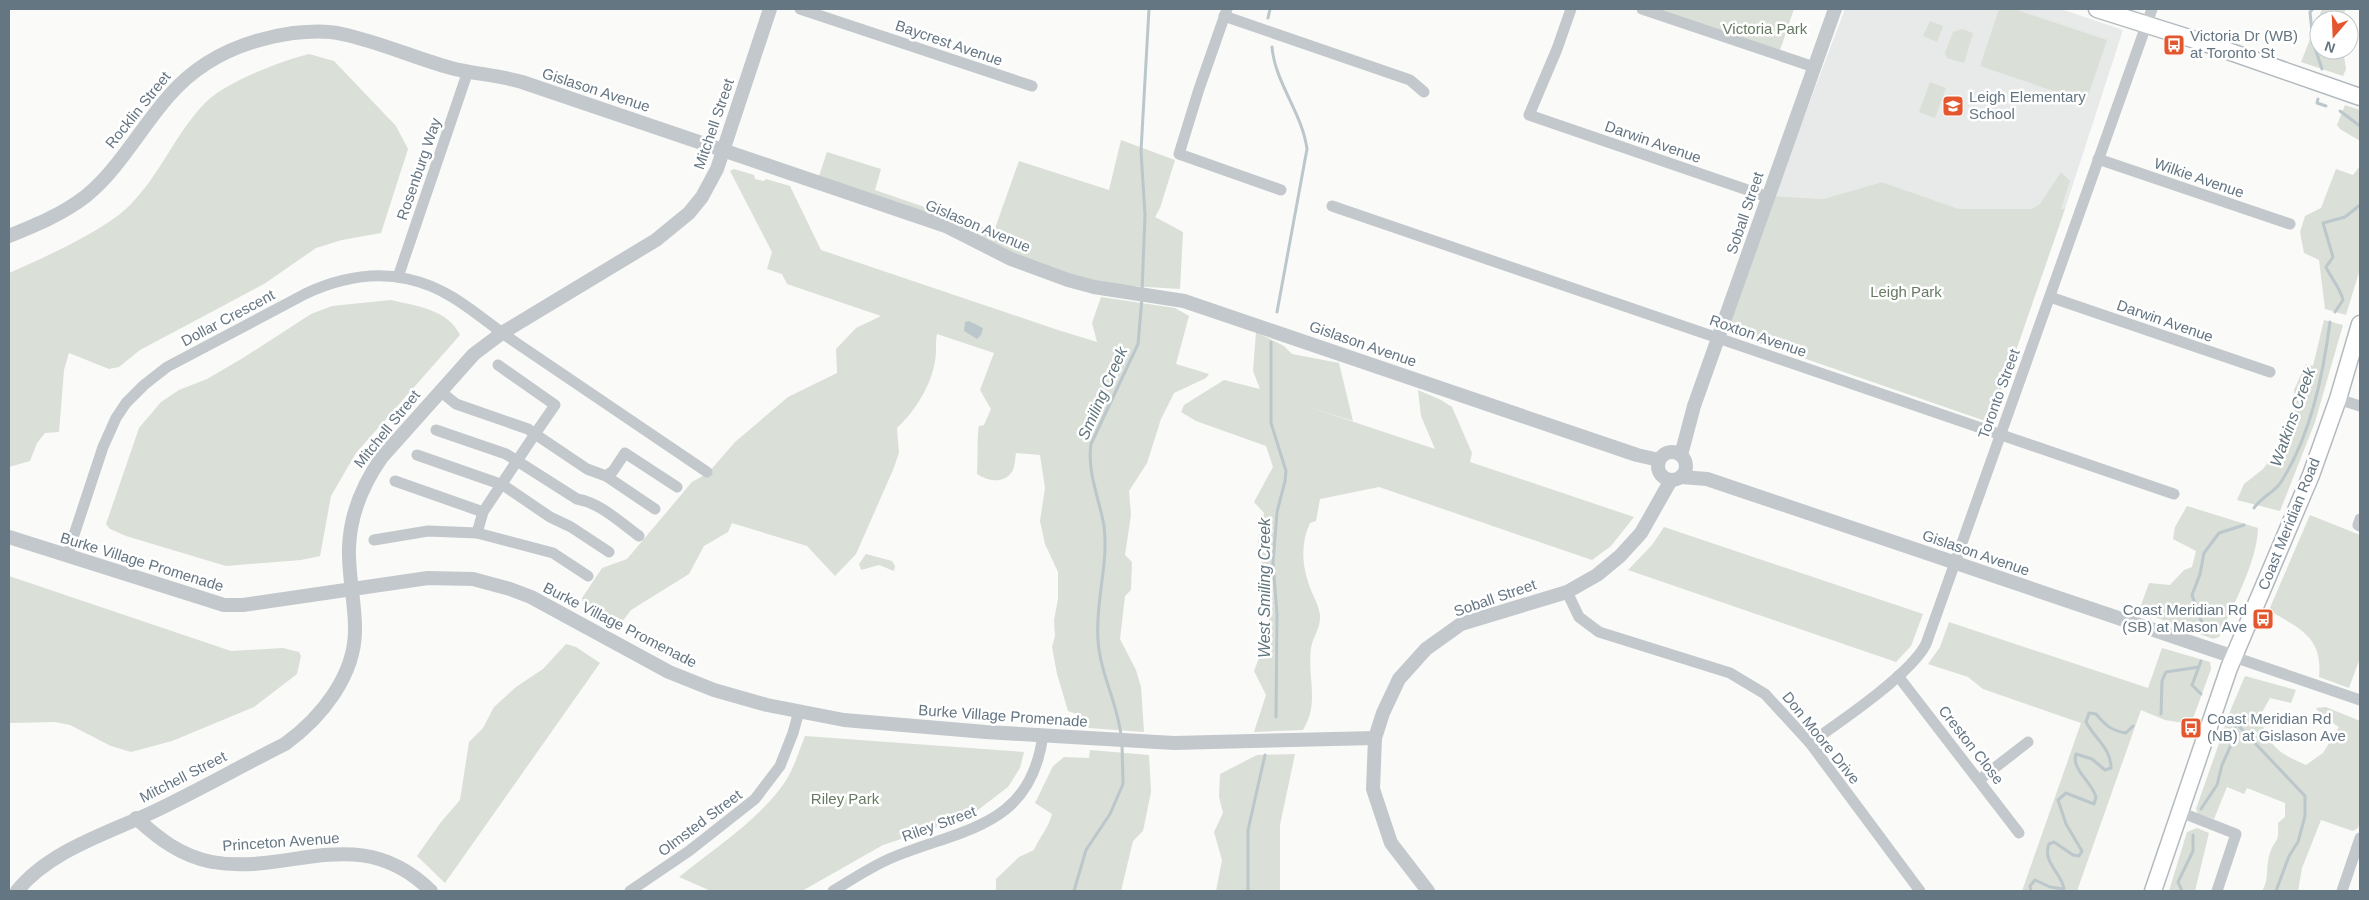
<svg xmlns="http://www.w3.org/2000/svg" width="2369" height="900" font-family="Helvetica,sans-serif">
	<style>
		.built { fill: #e8e9e9 }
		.green { fill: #dadfd7 }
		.water { fill: #bbc7cb }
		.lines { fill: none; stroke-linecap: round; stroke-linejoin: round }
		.stream { stroke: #bbc7cb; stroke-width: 3 }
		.secondary-casing { stroke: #b3babf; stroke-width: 19 }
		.minor { stroke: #c3c8cc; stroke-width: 11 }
		.tertiary { stroke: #c3c8cc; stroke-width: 14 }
		.secondary { stroke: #fff; stroke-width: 16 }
		.labels { text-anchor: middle; stroke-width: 5; stroke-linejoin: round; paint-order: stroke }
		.park-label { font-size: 15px; fill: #687a64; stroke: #fff }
		.poi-label { font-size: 15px; fill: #657683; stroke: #fff; text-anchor: start }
		.street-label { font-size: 15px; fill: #657683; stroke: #fff }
		.water-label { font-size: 16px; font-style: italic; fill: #60757c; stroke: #fff }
	</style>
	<rect width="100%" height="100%" fill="#fafaf8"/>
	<polygon class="built" points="1845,9 2061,9 2123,30 2065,209 1959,209 1882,182 1823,199 1774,196"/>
	<g class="green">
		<polygon points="1642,9 1794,9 1778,56"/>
		<polygon points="1999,9 2014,9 2107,40 2086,102 1980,66"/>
		<polygon points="2322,9 2346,9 2341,20 2319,20 2319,50 2343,50 2346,69 2343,76 2301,62"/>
		<polygon points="1930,21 1943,26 1937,42 1923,36"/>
		<polygon points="1962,29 1973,33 1964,63 1947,58 1945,53 1953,32"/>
		<path d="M309 54 334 61 396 126 408 149 381 233 342 240 316 248 264 284 140 350 119 367 109 369 69 353 64 370 59 432 45 433 37 443 30 461 9 467V273C43 258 90 237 120 214 157 184 173 135 206 102 226 82 281 61 309 54Z"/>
		<polygon points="1930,82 1946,88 1935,118 1919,112"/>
		<polygon points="2345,105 2360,110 2360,141 2340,129 2337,125"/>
		<polygon points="1121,140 1175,160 1160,208 1155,217 1183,232 1180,289 1101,284 1027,260 818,179 827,152 881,169 875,190 994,231 1019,161 1109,190"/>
		<polygon points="2360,166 2360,269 2346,315 2325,309 2319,260 2304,253 2300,232 2305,216 2321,208 2336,169 2353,175"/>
		<path d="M734 169 754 175 755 179 764 181 766 179 790 186 821 250 1058 330 1097 342 1092 323 1101 297 1175 308 1189 316 1176 364 1209 374 1206 378 1174 393 1161 419 1147 463 1129 491 1131 515 1125 555 1132 562 1131 590 1125 596 1120 639 1136 670 1141 687 1144 732 1089 728 1079 715 1068 711 1057 674 1052 647 1055 636 1054 620 1058 599V572L1045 544 1040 521 1045 488 1040 455 1016 453C1015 459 1015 469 1011 473 1003 484 987 481 977 474 978 465 977 430 979 426L984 425 991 409 980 390 994 353 937 334C935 342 937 352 935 361 931 386 915 411 897 428L899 453 893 470 856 554 835 576 807 546 732 523 728 532 704 546 689 574 631 610 616 630C600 621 586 617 582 598L602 568 627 559 692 482 708 473 735 442 788 397 837 373 836 349 856 328 881 316 787 284 782 274 767 269 772 252 730 171Z"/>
		<polygon points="2061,172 2070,181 2061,209 2065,209 1991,423 1725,331 1774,196 1823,199 1882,182 1959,209 2032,209 2040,204"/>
		<path d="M391 300C415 306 448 309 460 335L356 453 331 496 320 556 301 560 226 566 126 536 110 529 106 524 139 428 161 402 179 390 207 379 243 358 311 314 332 306Z"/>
		<polygon points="2324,320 2343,325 2315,422 2280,511 2237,500 2244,484 2263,469 2278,449 2282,437 2288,431 2296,401 2294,390 2306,364 2313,366"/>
		<path d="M1256 332 1284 346 1292 354 1339 363 1353 421 1306 406 1435 449 1421 416 1418 390 1441 400 1452 407 1472 453 1470 462 1634 517 1611 546 1592 560 1379 487 1320 499 1316 521 1310 523C1300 544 1302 568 1311 590 1314 598 1319 606 1320 615 1321 628 1313 636 1311 648 1307 678 1320 702 1303 730L1254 732 1266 695 1254 671 1266 640 1270 613 1258 541 1264 513 1254 502 1273 467 1266 446 1196 421 1181 412 1184 405 1224 380 1260 389 1253 371Z"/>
		<path d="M2187 506 2258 528C2257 562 2233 605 2219 637L2213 639 2139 611 2149 583 2170 585 2184 570 2192 567 2196 551 2173 539 2175 527Z"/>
		<path d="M2310 515 2360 535V658L2349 688 2319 677C2323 636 2299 629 2269 610Z"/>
		<polygon points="1664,527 1923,614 1911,646 1896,662 1628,570 1652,545"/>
		<polygon points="866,554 892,561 895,566 894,571 879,565 861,570 859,564"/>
		<polygon points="9,576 231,651 283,648 299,652 301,656 297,674 254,707 172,741 131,752 111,746 70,725 55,722 9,723"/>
		<polygon points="1949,622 2148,688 2162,648 2210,662 2211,669 2191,724 2165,720 2141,710 2077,891 2022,891 2081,723 1983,689 1968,677 1928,664 1940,647"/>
		<polygon points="566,644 576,647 600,663 445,883 417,856 441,822 460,800 469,742 483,728 494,707 516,687 543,669"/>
		<path d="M2245 676 2296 690 2291 703 2270 698 2260 716C2268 746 2278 753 2306 765L2323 753 2339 727 2321 715 2316 708 2326 707 2360 721V822L2358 828 2353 831 2321 820 2302 868 2298 891H2262C2270 879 2265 866 2270 853 2276 837 2279 845 2278 823L2285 817V803L2247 788 2244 794 2227 787 2214 819 2198 814 2196 809 2231 709Z"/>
		<path d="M805 736 1024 752 1020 768 1008 787 970 816 883 845 802 891H711L679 877C715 848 759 820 785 782 794 768 799 751 805 736Z"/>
		<path d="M1090 750 1149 755 1151 792 1143 831 1133 841 1121 891H996V879L1019 857 1034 850C1039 838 1049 827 1052 814L1035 803 1053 766 1064 757 1089 758Z"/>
		<polygon points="1295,754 1280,825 1280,891 1216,891 1222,860 1214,832 1223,813 1219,797 1220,774 1257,755"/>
		<polygon points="2197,828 2209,833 2195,891 2169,891 2187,832"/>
	</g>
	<polygon class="water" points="969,321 983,328 981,335 977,339 964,331 965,322"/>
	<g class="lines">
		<g class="stream">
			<polyline points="2313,9 2310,12 2313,42 2322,69"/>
			<polyline points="1268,18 1270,9"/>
			<path d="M1272 47C1275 83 1302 112 1307 149L1277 312"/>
			<polyline points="2318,99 2317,103 2326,106"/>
			<polyline points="2340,111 2360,126"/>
			<polyline points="1142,292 1145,215 1141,151 1149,9"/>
			<path d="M2335 312 2343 300C2341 289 2331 278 2326 267L2333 257 2323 223 2345 217 2360 205"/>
			<polyline points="1271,342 1271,423 1286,471 1285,481 1277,512 1273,563 1277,614 1276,717"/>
			<path d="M2254 508C2261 497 2275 492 2281 482 2311 435 2323 375 2330 322"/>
			<polyline points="2206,634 2192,595 2200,574 2204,553 2219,533 2244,525"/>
			<polyline points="2201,694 2192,685 2201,661"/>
			<polyline points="2161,714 2162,681 2166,672 2199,667"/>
			<polyline points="2236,723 2305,796 2305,816 2298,842 2289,856 2276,891"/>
			<path d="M1121 735C1117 702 1100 673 1098 640 1095 602 1109 563 1104 526 1099 497 1087 473 1091 444L1138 344 1142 298"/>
			<polyline points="2201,809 2217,785 2222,765 2231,745 2236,723"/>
			<polyline points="1074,891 1086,850 1110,814 1123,784 1122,744"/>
			<polyline points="1248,891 1248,830 1265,755"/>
			<path d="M2031 891 2030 886 2035 880 2050 887 2064 889C2062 873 2042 863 2049 844L2054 842 2073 855 2079 856 2082 851 2066 824 2058 800 2066 793 2094 804 2096 797C2092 782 2071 769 2076 754L2092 759 2105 770 2111 768C2111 748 2095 739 2086 722L2089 713 2096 714C2105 725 2112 731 2126 733L2133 726"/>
			<polyline points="2182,891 2178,882 2193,851 2193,835"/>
		</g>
		<g class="secondary-casing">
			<g id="secondary">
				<polyline points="2097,9 2205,43 2360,97"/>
				<polyline points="2153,891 2229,668 2311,475 2338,399 2360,324"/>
			</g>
		</g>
		<g class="minor">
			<polyline points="800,9 1032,86"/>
			<polyline points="1227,9 1199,89 1179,154 1281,190"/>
			<polyline points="1571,9 1557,49 1529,115 1768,197"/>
			<polyline points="1642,9 1814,67"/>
			<polyline points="1224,16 1410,80 1424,92"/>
			<polyline points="2098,159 2290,224"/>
			<polyline points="1332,206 2174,494"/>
			<polyline points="398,277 468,71"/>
			<polyline points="2050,297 2270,372"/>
			<polyline points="498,365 555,405 535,434 587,469 606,476 613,471 625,453 677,487"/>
			<polyline points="2338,399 2360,406"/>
			<path d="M436 430 506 454 577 499C600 503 620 522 639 536"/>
			<polyline points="417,455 503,485 550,517 571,527 609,552"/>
			<polyline points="606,476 655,509"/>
			<polyline points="395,481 483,512"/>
			<polyline points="2360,519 2358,525 2360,526"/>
			<polyline points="477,533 553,553 588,576"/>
			<polyline points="374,540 428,531 477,533 483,512 535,434 528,429 456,404 440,391"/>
			<path d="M67 556 103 447 116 418 126 403 144 385 167 367 305 294C337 279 372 271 408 279 453 289 478 317 515 342 579 385 643 428 707 472"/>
			<polyline points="1567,592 1579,617 1599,632 1730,673 1765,694 1810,743 1920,891"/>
			<polyline points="2234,657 2360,700"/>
			<polyline points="1898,676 2019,833"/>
			<path d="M1810 743C1840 722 1911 674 1926 644L2152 9"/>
			<polyline points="1979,780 2028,742"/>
			<polyline points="2180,812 2236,834 2217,891"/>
			<polyline points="630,891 689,851 755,799 780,766 793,733 799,711"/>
			<path d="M833 891C853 879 873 865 896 856 966 828 1031 826 1043 735"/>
			<polyline points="2342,891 2360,838"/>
		</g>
		<g class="tertiary">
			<path d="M9 236C36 225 63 214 86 196 119 169 140 129 168 97 201 58 244 40 293 33 310 31 326 30 342 34 380 42 414 58 451 68 474 74 498 75 522 82L946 226 1011 259 1068 280 1094 287 1184 301 1637 455 1659 460"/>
			<circle cx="1672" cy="466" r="14"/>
			<polyline points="1681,455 1694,406 1835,9"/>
			<polyline points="1681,477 1707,479 2234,657"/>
			<polyline points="9,537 224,605 243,605 428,578 473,579 510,589 531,597 669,672 714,690 767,705 844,720 986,732 1174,743 1375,738"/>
			<path d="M136 818C159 839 181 856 212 862 290 876 359 820 431 891"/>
			<path d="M17 891C50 850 109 833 155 811 199 790 241 766 285 744 321 718 356 675 355 628 355 601 348 575 349 548 350 514 363 484 382 457L474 354 502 333 656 240 689 213 702 197 717 169 770 9"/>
			<polyline points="1428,891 1391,843 1373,789 1375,738 1383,713 1399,679 1426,649 1461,624 1567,592 1597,575 1620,556 1641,533 1671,480"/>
		</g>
		<use href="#secondary" class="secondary"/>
	</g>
	<defs>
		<g id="bus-square" transform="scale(1.125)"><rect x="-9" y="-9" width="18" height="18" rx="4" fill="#e4572e" stroke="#fff"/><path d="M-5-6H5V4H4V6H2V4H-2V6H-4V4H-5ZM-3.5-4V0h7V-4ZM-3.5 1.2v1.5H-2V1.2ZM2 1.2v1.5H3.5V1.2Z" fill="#fff"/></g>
		<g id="school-square" transform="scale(1.125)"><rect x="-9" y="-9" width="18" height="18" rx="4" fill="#e4572e" stroke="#fff"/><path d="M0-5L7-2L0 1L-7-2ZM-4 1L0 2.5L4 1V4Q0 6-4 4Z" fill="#fff"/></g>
	</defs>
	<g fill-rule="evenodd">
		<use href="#bus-square" x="2174" y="45"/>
		<use href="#school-square" x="1953" y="106"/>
		<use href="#bus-square" x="2263" y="619"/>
		<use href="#bus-square" x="2191" y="728"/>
	</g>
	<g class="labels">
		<g class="park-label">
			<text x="1765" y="34">Victoria Park</text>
			<text x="1906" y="297">Leigh Park</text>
			<text x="845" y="804">Riley Park</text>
		</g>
		<g class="poi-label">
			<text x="2190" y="41">Victoria Dr (WB)<tspan x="2190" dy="17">at Toronto St</tspan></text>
			<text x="1969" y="102">Leigh Elementary<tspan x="1969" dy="17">School</tspan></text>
			<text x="2247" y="615" text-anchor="end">Coast Meridian Rd<tspan x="2247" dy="17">(SB) at Mason Ave</tspan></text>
			<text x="2207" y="724">Coast Meridian Rd<tspan x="2207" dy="17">(NB) at Gislason Ave</tspan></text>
		</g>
		<g class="street-label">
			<text transform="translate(949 43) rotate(19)" y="5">Baycrest Avenue</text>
			<text transform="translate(596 90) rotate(18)" y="5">Gislason Avenue</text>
			<text transform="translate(138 110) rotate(-51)" y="5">Rocklin Street</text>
			<text transform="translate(714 124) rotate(-71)" y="5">Mitchell Street</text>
			<text transform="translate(1653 142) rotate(19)" y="5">Darwin Avenue</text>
			<text transform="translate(419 169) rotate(-71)" y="5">Rosenburg Way</text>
			<text transform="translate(2199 178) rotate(19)" y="5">Wilkie Avenue</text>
			<text transform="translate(1745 213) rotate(-71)" y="5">Soball Street</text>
			<text transform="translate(978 226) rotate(23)" y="5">Gislason Avenue</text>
			<text transform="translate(228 318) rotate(-28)" y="5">Dollar Crescent</text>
			<text transform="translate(2165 321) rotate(19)" y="5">Darwin Avenue</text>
			<text transform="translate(1758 336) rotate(19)" y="5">Roxton Avenue</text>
			<text transform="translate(1363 344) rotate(19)" y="5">Gislason Avenue</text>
			<text transform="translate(1999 394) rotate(-70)" y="5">Toronto Street</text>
			<text transform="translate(387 429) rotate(-51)" y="5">Mitchell Street</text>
			<text transform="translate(2289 524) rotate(-68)" y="5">Coast Meridian Road</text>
			<text transform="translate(1976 553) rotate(19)" y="5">Gislason Avenue</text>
			<text transform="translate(142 562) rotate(17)" y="5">Burke Village Promenade</text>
			<text transform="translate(1495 598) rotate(-19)" y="5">Soball Street</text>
			<text transform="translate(620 625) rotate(27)" y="5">Burke Village Promenade</text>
			<text transform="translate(1003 716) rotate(4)" y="5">Burke Village Promenade</text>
			<text transform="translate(1821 738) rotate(51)" y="5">Don Moore Drive</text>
			<text transform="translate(1971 745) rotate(52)" y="5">Creston Close</text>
			<text transform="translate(183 777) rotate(-27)" y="5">Mitchell Street</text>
			<text transform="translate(700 823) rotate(-37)" y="5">Olmsted Street</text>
			<text transform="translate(939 824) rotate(-20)" y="5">Riley Street</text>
			<text transform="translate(281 842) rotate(-4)" y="5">Princeton Avenue</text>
		</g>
		<g class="water-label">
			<text transform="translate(1102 393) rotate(-66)" y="6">Smiling Creek</text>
			<text transform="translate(2292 417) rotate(-70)" y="6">Watkins Creek</text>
			<text transform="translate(1264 588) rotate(-90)" y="6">West Smiling Creek</text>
		</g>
	</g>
	<rect width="2369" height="900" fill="none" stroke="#657683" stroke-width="20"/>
	<g transform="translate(2334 35) rotate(199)"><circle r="24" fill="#ffffff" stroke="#c1c8cd"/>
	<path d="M0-4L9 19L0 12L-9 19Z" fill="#e4572e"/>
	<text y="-8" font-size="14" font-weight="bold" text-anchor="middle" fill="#657683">N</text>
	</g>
</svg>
